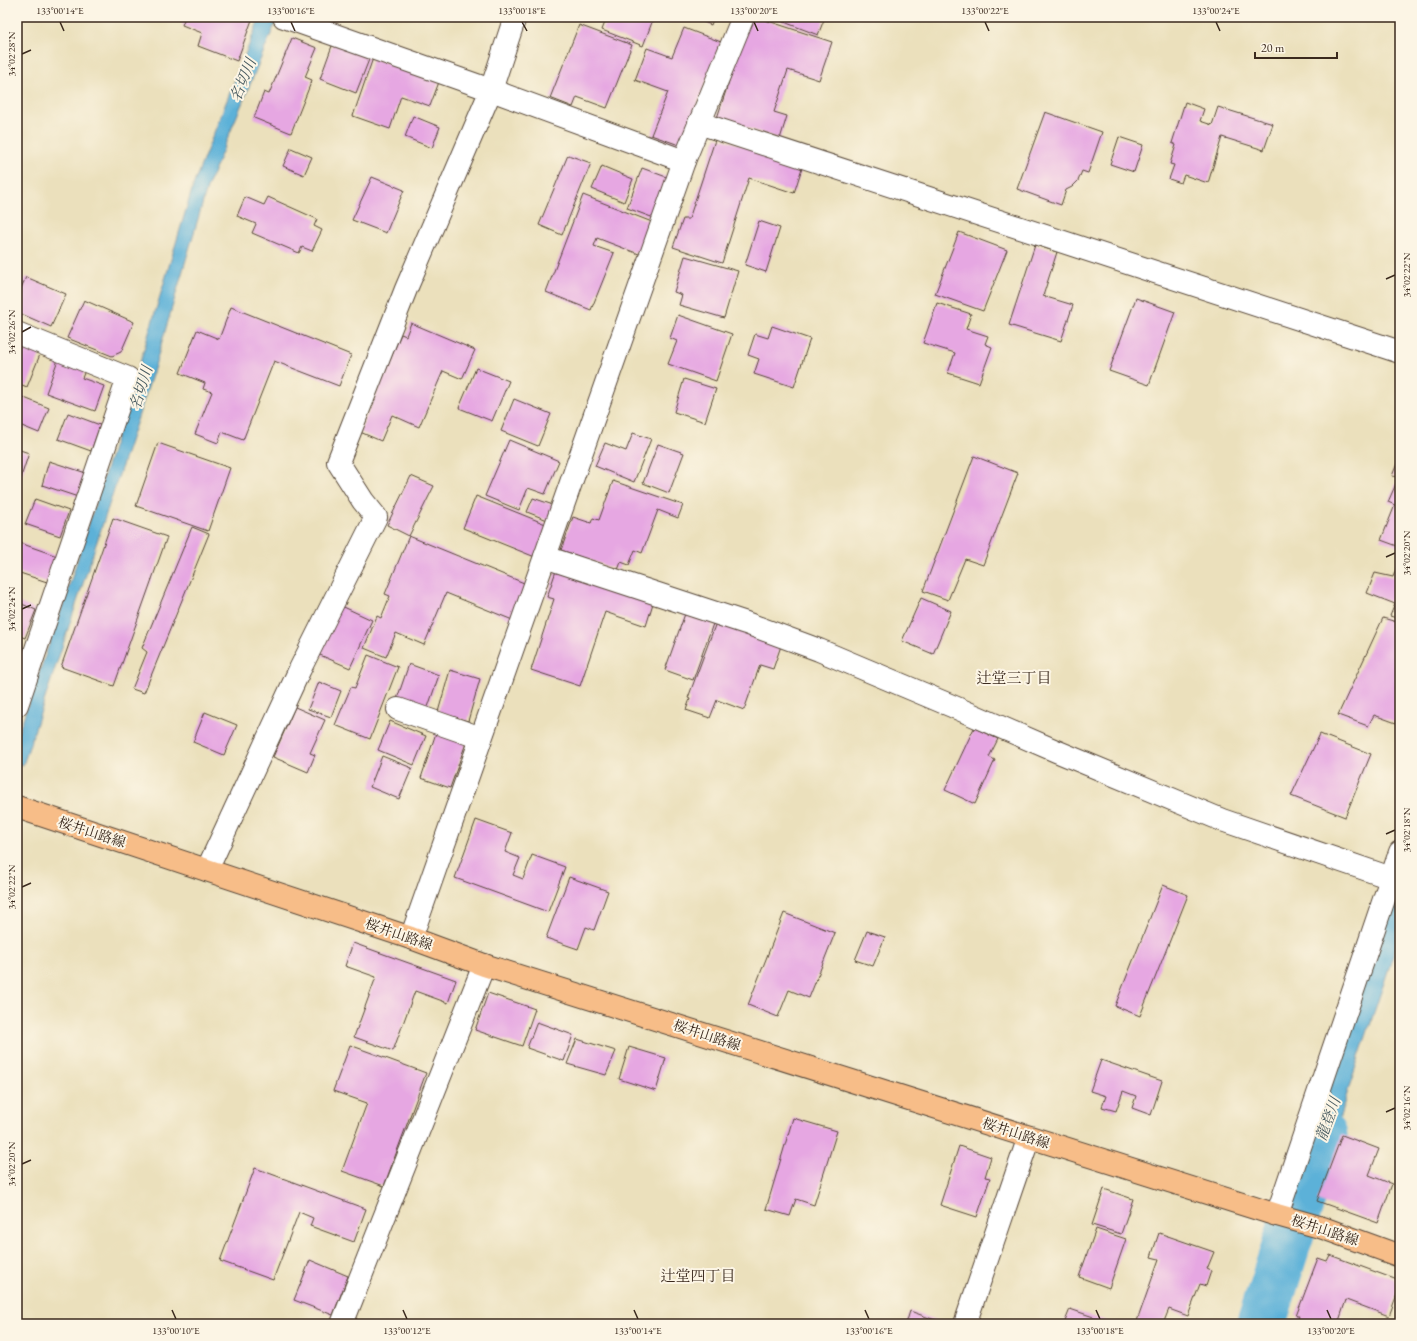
<svg xmlns="http://www.w3.org/2000/svg" width="1417" height="1341" font-family="'EB Garamond','Noto Serif JP',serif">
	<style>
		.water { fill: #5bb1d8; stroke: #4b6e7b }
		.lines { fill: none; stroke-linecap: round; stroke-linejoin: round }
		.river { stroke: #5bb1d8; stroke-width: 49 }
		.building { fill: #e6a7e2 }
		.minor-casing { stroke: #554536; stroke-width: 24 }
		.major-casing { stroke: #554536; stroke-width: 24 }
		.minor { stroke: #fff; stroke-width: 22 }
		.major { stroke: #f7bd88; stroke-width: 22 }
		.ticks { fill: none; stroke: #3b2a1e; stroke-width: 1.5 }
		.labels { text-anchor: middle; stroke-width: 4; stroke-linejoin: round; paint-order: stroke }
		.street-label { font-size: 14px; fill: #3b2a1e; stroke: #fcf5e5 }
		.water-label { font-size: 15px; font-style: italic; fill: #46595f; stroke: #fcf5e5 }
		.neighbourhood-label { font-size: 15px; fill: #3b2a1e; stroke: #fcf5e5 }
		.neatline { fill: none; stroke: #3b2a1e; stroke-width: 1.5 }
		.ticks-label { font-size: 10px; text-anchor: middle; fill: #3b2a1e }
	</style>
	<rect width="100%" height="100%" fill="#fcf5e5"/>
	<filter id="ink" filterUnits="userSpaceOnUse"><feTurbulence type="fractalNoise" baseFrequency=".025" numOctaves="2"/><feDisplacementMap in="SourceGraphic" scale="8" xChannelSelector="R" yChannelSelector="G"/><feConvolveMatrix kernelMatrix="1 2 1 2 8 2 1 2 1" color-interpolation-filters="sRGB"/></filter>
	<filter id="wash" filterUnits="userSpaceOnUse"><feTurbulence type="fractalNoise" baseFrequency=".012" numOctaves="4" result="noise"/><feDisplacementMap in="SourceGraphic" scale="16" xChannelSelector="R" yChannelSelector="G"/><feGaussianBlur stdDeviation="0.9" result="paint"/><feColorMatrix in="noise" values="0 0 0 0 0 0 0 0 0 0 0 0 0 0 0 0 0 1.4 0 .05"/><feComposite in="paint" operator="in"/></filter>
	<g filter="url(#wash)">
		<rect width="100%" height="100%" fill="#ebe0bc"/>
		<g class="water">
			<polygon points="260,17 278,17 207,188 154,369 23,765 17,764 17,736 65,599 139,366 194,183"/>
			<polygon points="1400,873 1400,935 1350,1084 1313,1203 1290,1197"/>
		</g>
		<g class="lines">
			<path class="river" d="M1261 1324C1282 1261 1300 1197 1323 1135"/>
		</g>
		<g id="blocks">
			<g class="building">
				<polygon points="185,17 253,17 237,61 198,46 202,33 182,25"/>
				<polygon points="607,17 654,17 643,46 602,30"/>
				<polygon points="692,17 714,17 711,25"/>
				<polygon points="750,17 756,17 832,42 819,80 788,70 774,112 787,116 780,139 717,118"/>
				<polygon points="771,17 825,17 818,35"/>
				<polygon points="579,25 632,45 607,108 577,97 573,107 550,98"/>
				<polygon points="684,28 721,42 682,146 651,135 668,92 635,80 647,48 672,57"/>
				<polygon points="292,38 317,48 305,77 312,80 291,133 254,118 264,92 269,94"/>
				<polygon points="333,43 370,57 356,93 320,79"/>
				<polygon points="373,58 439,82 430,106 401,96 390,129 353,116"/>
				<polygon points="1185,102 1204,109 1200,121 1212,125 1218,107 1273,124 1264,150 1222,137 1208,183 1184,175 1181,183 1169,179 1174,165 1170,164 1176,145 1172,143"/>
				<polygon points="1045,112 1102,132 1088,173 1082,171 1078,181 1072,187 1066,190 1061,205 1017,189"/>
				<polygon points="413,116 440,127 432,148 405,137"/>
				<polygon points="716,137 803,165 794,193 749,178 722,263 673,247 683,219 689,219"/>
				<polygon points="1119,137 1143,145 1134,172 1110,164"/>
				<polygon points="291,148 312,157 304,175 283,166"/>
				<polygon points="568,155 591,163 562,235 539,225"/>
				<polygon points="602,166 633,179 624,202 592,189"/>
				<polygon points="642,168 669,178 654,218 627,208"/>
				<polygon points="372,177 404,190 386,233 352,220"/>
				<polygon points="583,195 657,224 644,256 597,238 594,246 614,253 591,310 546,292"/>
				<polygon points="245,197 264,205 268,197 317,219 314,226 322,230 312,251 302,247 299,253 252,233 256,224 237,216"/>
				<polygon points="759,221 780,228 766,272 745,265"/>
				<polygon points="959,232 1007,250 983,311 935,294"/>
				<polygon points="1035,245 1057,252 1043,296 1073,305 1061,341 1009,325"/>
				<polygon points="685,256 738,271 724,318 679,305 682,295 674,292"/>
				<polygon points="26,277 66,294 51,327 17,312 17,297"/>
				<polygon points="1136,298 1175,312 1149,385 1109,371"/>
				<polygon points="84,300 134,322 121,352 112,356 67,338"/>
				<polygon points="937,303 971,314 966,329 988,336 985,344 992,347 979,383 948,373 955,353 923,343"/>
				<polygon points="231,307 351,355 339,386 274,361 243,440 222,432 218,443 195,434 212,392 203,389 205,383 180,373 197,330 219,339"/>
				<polygon points="678,315 732,334 716,381 668,364 677,341 670,338"/>
				<polygon points="411,323 475,350 462,379 443,371 419,427 392,415 381,441 360,432 401,334 406,336"/>
				<polygon points="772,326 810,339 794,387 754,374 759,359 748,355 755,334 768,338"/>
				<polygon points="17,342 41,352 27,387 17,383"/>
				<polygon points="59,357 86,368 82,378 104,386 95,411 46,393"/>
				<polygon points="476,368 509,381 492,421 459,408"/>
				<polygon points="684,379 716,389 705,422 674,412"/>
				<polygon points="17,395 49,408 39,433 17,424"/>
				<polygon points="514,399 551,414 538,446 501,431"/>
				<polygon points="68,413 100,425 91,451 58,439"/>
				<polygon points="633,433 651,439 634,482 595,466 605,443 626,451"/>
				<polygon points="509,440 559,461 545,494 528,488 519,510 485,496"/>
				<polygon points="158,443 230,468 208,531 136,506"/>
				<polygon points="658,444 684,453 669,493 643,483"/>
				<polygon points="17,449 29,453 20,480 17,479"/>
				<polygon points="974,456 1018,473 983,565 965,559 948,600 923,591"/>
				<polygon points="1400,456 1400,547 1381,540 1395,505 1388,502 1399,477 1392,476"/>
				<polygon points="49,461 86,473 78,497 42,485"/>
				<polygon points="411,476 434,486 409,536 387,525"/>
				<polygon points="613,481 683,505 678,518 658,510 642,553 635,550 629,565 621,562 618,570 561,550 573,517 591,523 593,518 599,520"/>
				<polygon points="476,496 548,525 535,557 463,528"/>
				<polygon points="533,498 556,506 550,521 527,512"/>
				<polygon points="35,499 69,511 60,536 25,524"/>
				<polygon points="113,518 167,537 114,686 61,667"/>
				<polygon points="192,527 209,534 144,693 132,689 147,652 142,648"/>
				<polygon points="409,536 529,585 515,621 446,593 424,645 396,633 386,657 364,648 377,616 381,618 390,596 385,594"/>
				<polygon points="20,543 57,556 47,582 17,572 17,552"/>
				<polygon points="1400,558 1400,619 1390,616 1395,604 1367,593 1375,573 1393,577"/>
				<polygon points="557,568 654,600 646,626 605,612 580,686 531,670 554,599 547,597"/>
				<polygon points="921,598 951,611 933,654 902,641"/>
				<polygon points="17,602 36,610 25,638 17,635"/>
				<polygon points="335,603 372,620 350,668 313,652"/>
				<polygon points="686,611 714,621 693,680 665,670"/>
				<polygon points="1383,618 1400,623 1400,713 1396,723 1374,715 1368,726 1338,715"/>
				<polygon points="717,620 782,643 773,669 760,665 744,710 717,700 710,718 686,710 690,699 688,698"/>
				<polygon points="368,655 398,667 370,739 335,725 351,687 355,688"/>
				<polygon points="409,664 439,675 427,710 397,699"/>
				<polygon points="450,670 480,679 468,721 438,712"/>
				<polygon points="319,682 341,691 331,717 308,709"/>
				<polygon points="295,707 325,720 310,753 315,755 308,772 273,757"/>
				<polygon points="205,712 237,725 224,755 193,742"/>
				<polygon points="390,721 426,736 414,765 378,750"/>
				<polygon points="974,728 998,739 989,757 995,760 975,804 945,790"/>
				<polygon points="436,733 466,743 450,788 421,778"/>
				<polygon points="1320,734 1371,754 1345,817 1291,796"/>
				<polygon points="382,756 412,768 399,799 370,787"/>
				<polygon points="476,820 512,833 505,852 520,858 513,875 523,879 532,855 565,867 548,912 455,878"/>
				<polygon points="569,877 608,891 594,930 586,927 578,949 546,938"/>
				<polygon points="1163,885 1188,895 1140,1016 1115,1006"/>
				<polygon points="784,913 835,933 809,998 789,990 778,1017 748,1005"/>
				<polygon points="867,931 885,937 873,966 855,960"/>
				<polygon points="353,943 456,980 448,1003 415,991 393,1051 354,1037 376,977 345,966"/>
				<polygon points="488,993 535,1009 522,1046 475,1030"/>
				<polygon points="537,1022 573,1035 564,1061 527,1048"/>
				<polygon points="577,1039 616,1051 606,1075 567,1064"/>
				<polygon points="350,1045 426,1073 384,1186 342,1171 367,1103 333,1091"/>
				<polygon points="629,1047 666,1058 656,1091 619,1079"/>
				<polygon points="1101,1060 1162,1081 1151,1115 1132,1108 1136,1096 1123,1091 1116,1111 1102,1107 1106,1096 1090,1091"/>
				<polygon points="793,1118 837,1131 814,1205 796,1199 790,1216 766,1209"/>
				<polygon points="1342,1135 1379,1149 1369,1175 1392,1184 1378,1223 1317,1201"/>
				<polygon points="959,1146 991,1157 985,1177 990,1178 977,1217 940,1205"/>
				<polygon points="255,1168 366,1209 354,1242 310,1226 313,1218 299,1212 273,1280 220,1261"/>
				<polygon points="1104,1189 1133,1199 1121,1234 1092,1225"/>
				<polygon points="1096,1229 1126,1239 1109,1288 1079,1277"/>
				<polygon points="1159,1233 1214,1252 1207,1269 1211,1271 1206,1286 1200,1284 1188,1316 1169,1309 1163,1324 1136,1324 1159,1259 1151,1257"/>
				<polygon points="1330,1255 1400,1281 1400,1286 1389,1316 1346,1300 1338,1324 1296,1324 1299,1316 1296,1316 1318,1258 1327,1261"/>
				<polygon points="310,1260 348,1276 333,1315 294,1300"/>
				<polygon points="1070,1309 1108,1322 1107,1324 1064,1324"/>
				<polygon points="910,1311 946,1324 906,1324"/>
			</g>
		</g>
	</g>
	<g filter="url(#ink)">
		<use href="#blocks" fill-opacity="0" stroke="#554536" stroke-width="1"/>
		<g class="lines">
			<g class="minor-casing">
				<g id="minor">
					<polyline points="284,17 491,90 684,161"/>
					<polyline points="699,123 1400,352"/>
					<polyline points="17,333 128,378 17,705"/>
					<polyline points="545,557 746,623 819,650 952,706 1056,751 1222,820 1391,878"/>
					<polyline points="398,709 481,738"/>
					<polyline points="207,870 300,669 376,517 363,501 338,462 406,289 491,90 515,17"/>
					<polyline points="411,938 684,161 743,17"/>
					<polyline points="1277,1215 1400,852"/>
					<polyline points="342,1324 484,965"/>
					<polyline points="965,1324 1029,1137"/>
				</g>
			</g>
			<g class="major-casing">
				<polyline id="major" points="17,807 411,938 484,965 1277,1215 1323,1228 1400,1256"/>
			</g>
			<use href="#minor" class="minor"/>
			<use href="#major" class="major"/>
		</g>
	</g>
	<path class="ticks" d="M60 22 64 31M291 22 295 31M522 22 527 31M754 22 758 31M985 22 989 31M1216 22 1220 31M22 54 31 50M1386 279 1395 275M22 332 31 327M1386 557 1395 553M22 609 31 605M1386 834 1395 830M22 887 31 883M1386 1112 1395 1108M22 1164 31 1160M172 1310 176 1319M403 1310 407 1319M634 1310 638 1319M865 1310 869 1319M1096 1310 1100 1319M1327 1310 1331 1319"/>
	<g class="labels">
		<g class="street-label">
			<text transform="translate(92 832) rotate(18)" y="5">桜井山路線</text>
			<text transform="translate(399 934) rotate(19)" y="5">桜井山路線</text>
			<text transform="translate(707 1035) rotate(18)" y="5">桜井山路線</text>
			<text transform="translate(1016 1133) rotate(18)" y="5">桜井山路線</text>
			<text transform="translate(1325 1230) rotate(18)" y="5">桜井山路線</text>
		</g>
		<g class="water-label">
			<text transform="translate(243 80) rotate(-68)" y="5">名切川</text>
			<text transform="translate(141 388) rotate(-73)" y="5">名切川</text>
			<text transform="translate(1328 1119) rotate(-70)" y="5">龍登川</text>
		</g>
		<g class="neighbourhood-label">
			<text x="1014" y="683">辻堂三丁目</text>
			<text x="698" y="1281">辻堂四丁目</text>
		</g>
	</g>
	<rect width="1417" height="1341" fill="none" stroke="#fcf5e5" stroke-width="44"/>
	<path d="M1255 52v6h82v-6" fill="none" stroke="#3b2a1e" stroke-width="2"/>
	<text x="1261" y="52" font-size="12" fill="#3b2a1e" stroke="#fcf5e5" stroke-width="3" paint-order="stroke">20 m</text>
	<rect x="22" y="22" width="1373" height="1297" class="neatline"/>
	<g class="ticks-label">
		<text x="60" y="14">133°00'14"E</text>
		<text x="291" y="14">133°00'16"E</text>
		<text x="522" y="14">133°00'18"E</text>
		<text x="754" y="14">133°00'20"E</text>
		<text x="985" y="14">133°00'22"E</text>
		<text x="1216" y="14">133°00'24"E</text>
		<text transform="translate(11 54) rotate(-90)" y="4">34°02'28"N</text>
		<text transform="translate(1406 275) rotate(-90)" y="4">34°02'22"N</text>
		<text transform="translate(11 332) rotate(-90)" y="4">34°02'26"N</text>
		<text transform="translate(1406 553) rotate(-90)" y="4">34°02'20"N</text>
		<text transform="translate(11 609) rotate(-90)" y="4">34°02'24"N</text>
		<text transform="translate(1406 830) rotate(-90)" y="4">34°02'18"N</text>
		<text transform="translate(11 887) rotate(-90)" y="4">34°02'22"N</text>
		<text transform="translate(1406 1108) rotate(-90)" y="4">34°02'16"N</text>
		<text transform="translate(11 1164) rotate(-90)" y="4">34°02'20"N</text>
		<text x="176" y="1334">133°00'10"E</text>
		<text x="407" y="1334">133°00'12"E</text>
		<text x="638" y="1334">133°00'14"E</text>
		<text x="869" y="1334">133°00'16"E</text>
		<text x="1100" y="1334">133°00'18"E</text>
		<text x="1331" y="1334">133°00'20"E</text>
	</g>
</svg>
